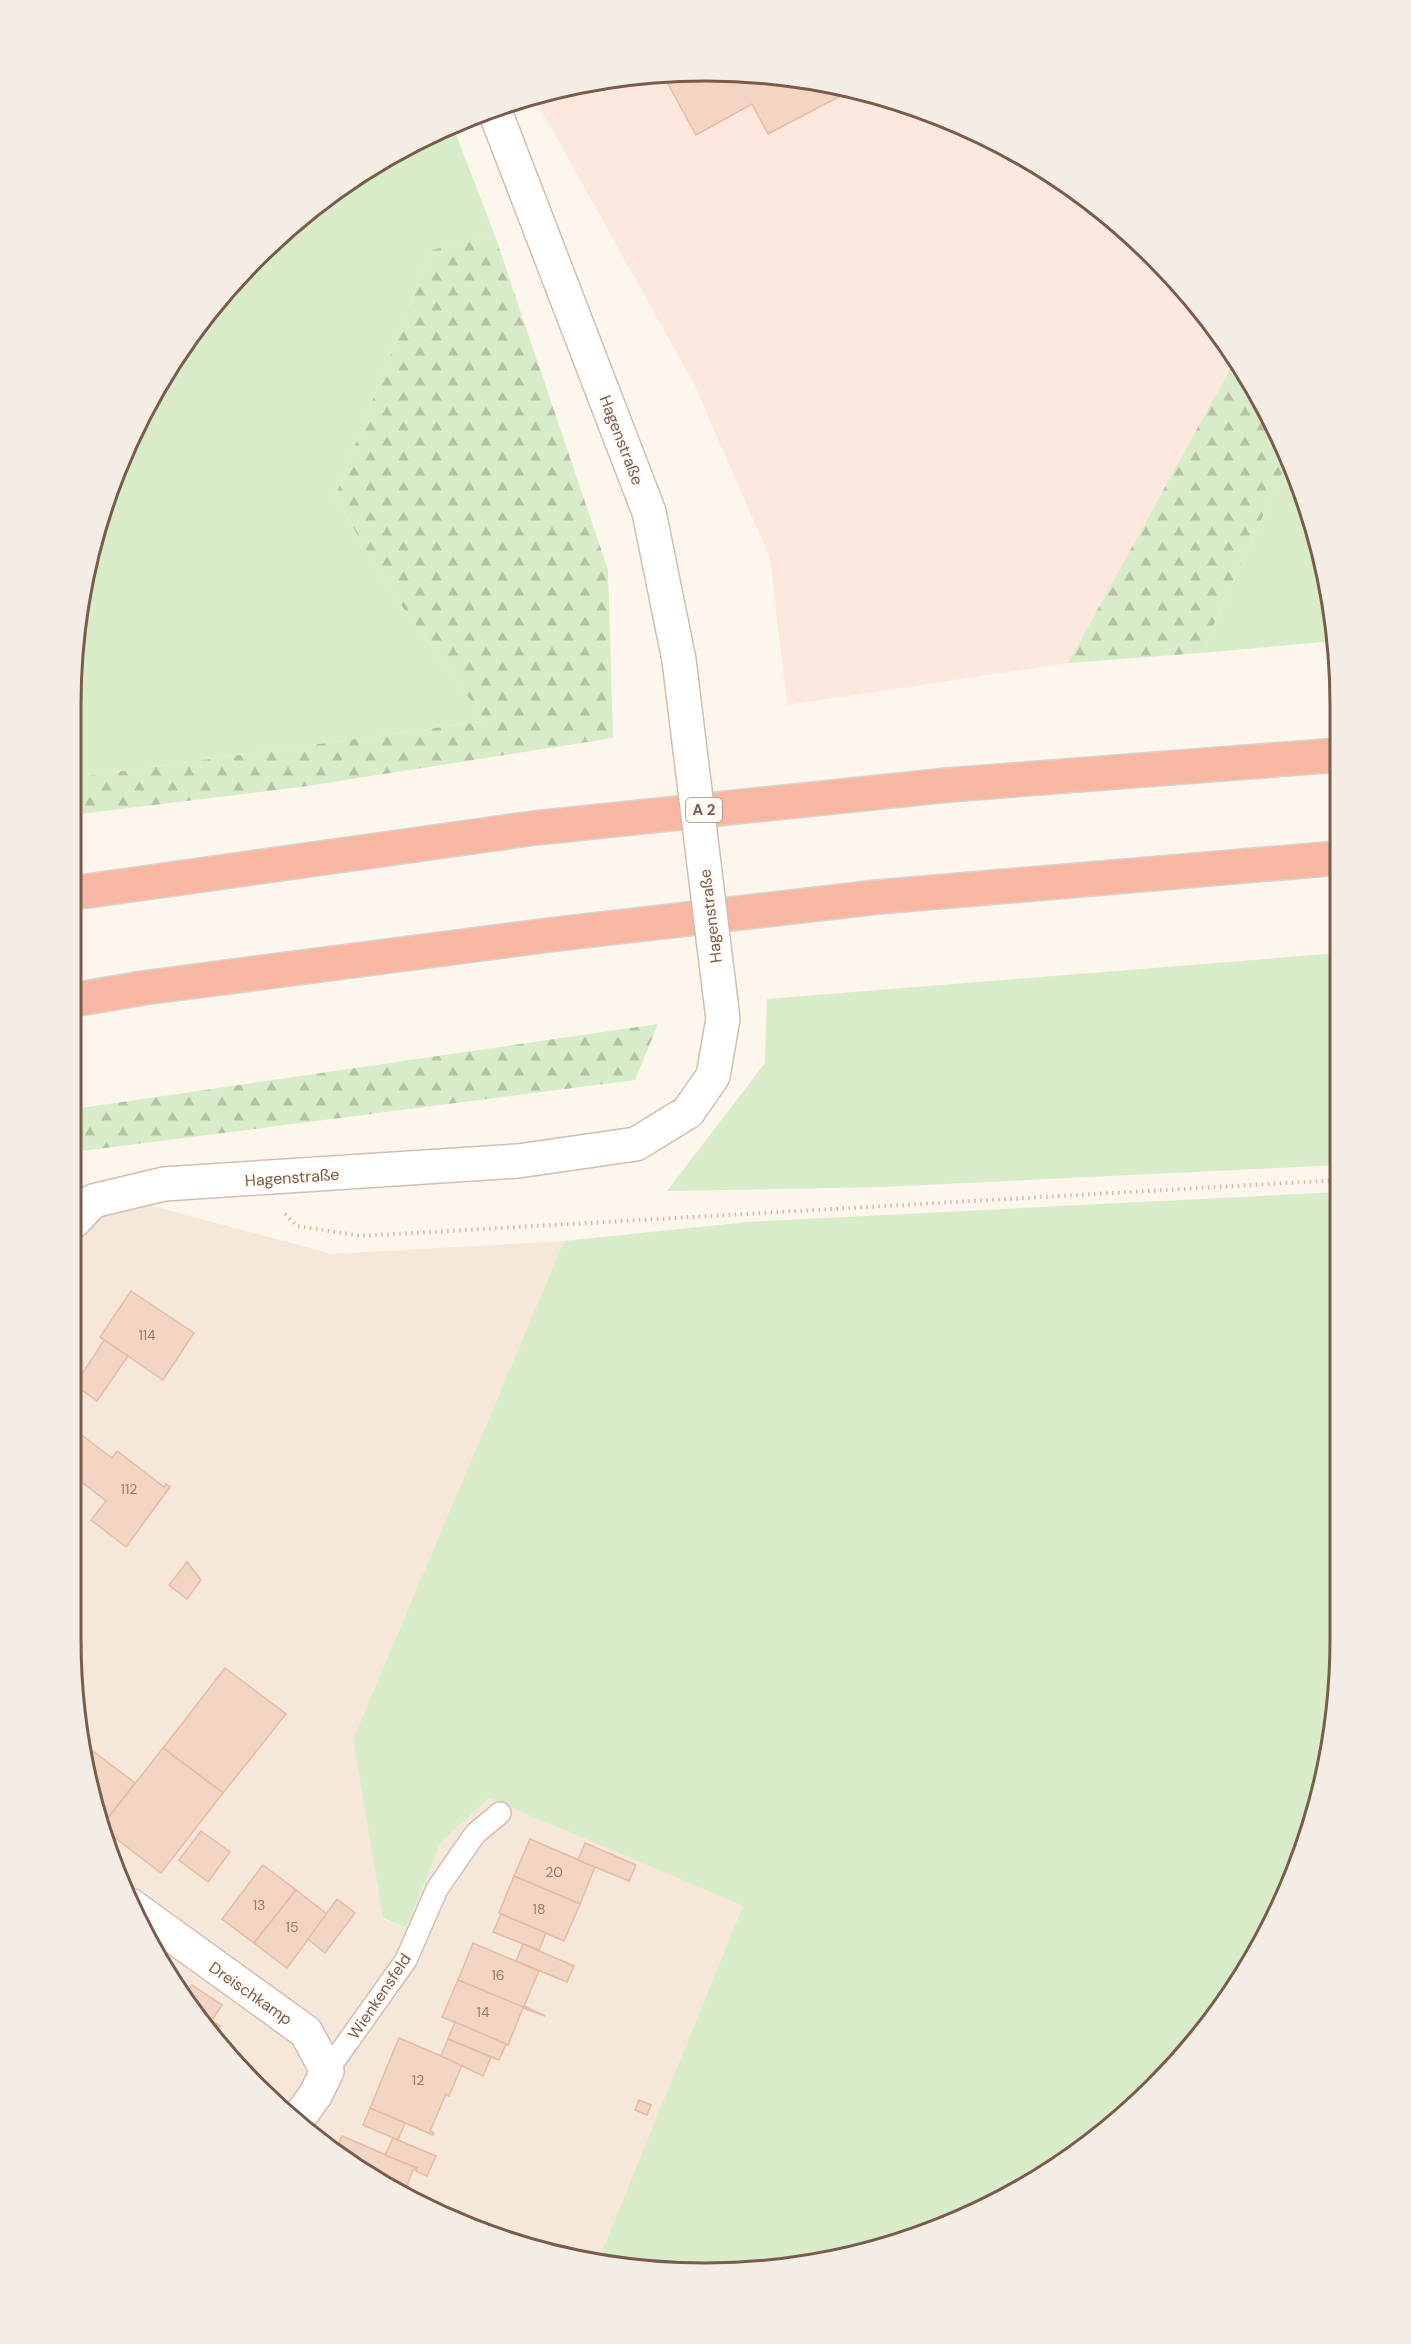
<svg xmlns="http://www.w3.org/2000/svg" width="1411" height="2344" font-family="'DM Sans',sans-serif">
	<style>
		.residential { fill: #f5e8da }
		.commercial { fill: #fde8e0 }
		.grass { fill: #d8ecc9 }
		.forest { fill: url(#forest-firs) }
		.building { fill: #f3d5c3; stroke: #e6bba3; stroke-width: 1.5 }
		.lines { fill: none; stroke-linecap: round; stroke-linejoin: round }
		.service-casing { stroke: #d1beb0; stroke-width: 24 }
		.minor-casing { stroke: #d1beb0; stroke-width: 36 }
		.motorway-casing { stroke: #dad1cd; stroke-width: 36 }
		.path { stroke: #d9b8a5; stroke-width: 4; stroke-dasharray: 1.5 4.5; stroke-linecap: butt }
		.service { stroke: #fff; stroke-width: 21 }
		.minor { stroke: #fff; stroke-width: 33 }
		.motorway { stroke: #f7b7a3; stroke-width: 33 }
		.minor-bridge-casing { stroke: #d1beb0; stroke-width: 36; stroke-linecap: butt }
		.minor-bridge { stroke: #fff; stroke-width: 33 }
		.labels { text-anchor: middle; stroke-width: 4.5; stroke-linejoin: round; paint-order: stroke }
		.number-label { font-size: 14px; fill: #987a6a }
		.shield { fill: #fffaf3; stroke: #a28b7f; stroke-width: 1.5 }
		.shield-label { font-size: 15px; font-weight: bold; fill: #7a5c4d }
		.street-label { font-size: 16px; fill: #7a5c4d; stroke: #fffaf3 }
		.rim { fill: none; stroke: #7a5c4d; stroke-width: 3 }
	</style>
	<defs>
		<pattern id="forest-firs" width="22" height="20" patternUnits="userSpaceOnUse" patternTransform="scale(1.5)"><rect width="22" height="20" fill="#d8ecc9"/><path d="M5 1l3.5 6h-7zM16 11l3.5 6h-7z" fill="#b4c2a5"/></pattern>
	</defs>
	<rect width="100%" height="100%" fill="#fdf6ec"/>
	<polygon class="residential" points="78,1186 332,1254 564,1241 353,1739 383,1919 406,1928 441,1842 489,1797 743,1906 597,2263 502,2240 424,2208 319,2142 202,2025 136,1920 104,1842 76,1722 74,1193"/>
	<polygon class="commercial" points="706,71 830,83 949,119 1059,178 1183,287 1235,360 1068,663 787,705 770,558 694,384 534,97 582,83"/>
	<g class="grass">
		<polygon points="452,124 495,236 431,250 335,497 391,591 486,721 72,778 72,664 104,501 178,352 257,256 353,177"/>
		<polygon points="1288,460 1307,502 1335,641 1201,653"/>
		<polygon points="1339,953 1339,1165 883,1187 667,1191 765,1063 767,999"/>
		<polygon points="1339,1192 1339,1680 1307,1843 1233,1992 1155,2087 1092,2142 987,2208 909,2240 789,2268 705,2273 597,2263 743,1906 489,1798 441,1842 406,1928 383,1918 353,1739 564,1241 747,1222"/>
	</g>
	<g class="forest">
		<polygon points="495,236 608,570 613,738 301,787 72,815 72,778 486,721 391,591 335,497 431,250"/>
		<polygon points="1235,360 1256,388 1288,460 1201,653 1068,663"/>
		<polygon points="658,1024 635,1080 74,1152 74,1109"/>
	</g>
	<g class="building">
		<polygon points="706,71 830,83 852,90 768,134 752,104 696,135 663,75"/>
		<polygon points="131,1291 194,1333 163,1380 100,1337"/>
		<polygon points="104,1340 128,1356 97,1401 75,1385"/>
		<polygon points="75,1430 112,1458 117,1451 164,1487 166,1484 170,1487 126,1547 91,1520 106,1501 75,1477"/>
		<polygon points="187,1562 201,1580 187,1599 169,1585"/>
		<polygon points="225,1668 286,1714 223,1793 163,1748"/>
		<polygon points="81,1742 135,1783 101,1827"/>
		<polygon points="163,1748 223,1793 161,1873 101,1827"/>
		<polygon points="201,1831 230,1852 208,1882 179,1860"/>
		<polygon points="530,1839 595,1867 580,1904 514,1876"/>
		<polygon points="585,1843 636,1865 629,1881 578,1860"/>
		<polygon points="263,1865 296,1890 254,1943 222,1919"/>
		<polygon points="514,1876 580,1904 564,1941 499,1913"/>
		<polygon points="296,1890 327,1914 287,1968 254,1943"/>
		<polygon points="337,1899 355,1913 325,1953 308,1939"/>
		<polygon points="501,1914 546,1933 539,1950 493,1932"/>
		<polygon points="473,1943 539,1971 524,2006 545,2016 458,1980"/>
		<polygon points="523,1944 574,1966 567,1982 516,1961"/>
		<polygon points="458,1980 545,2016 523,2008 508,2045 442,2017"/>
		<polygon points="192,1985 222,2005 212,2020 189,2005 184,1997"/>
		<polygon points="189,2005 220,2026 219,2027 216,2025 210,2034"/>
		<polygon points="455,2022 506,2044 499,2060 448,2039"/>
		<polygon points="399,2038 462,2065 449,2096 446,2094 430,2131 434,2133 433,2135 370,2108"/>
		<polygon points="448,2039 491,2057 483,2076 441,2056"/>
		<polygon points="639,2100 651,2105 647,2115 635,2110"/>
		<polygon points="370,2108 405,2123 398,2140 363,2125"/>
		<polygon points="342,2136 417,2168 413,2170 403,2195 335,2152"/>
		<polygon points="393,2138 436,2156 427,2176 416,2171 417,2168 385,2155"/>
	</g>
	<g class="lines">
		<g class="service-casing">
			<polyline id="service" points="327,2071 406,1960 437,1889 475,1834 500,1813"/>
		</g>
		<g class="minor-casing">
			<g id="minor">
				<polyline points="494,109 649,512 679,660"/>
				<polyline points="74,1221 93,1201 164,1184 518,1161 636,1144 688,1112"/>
				<polyline points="130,1905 306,2032 327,2071 316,2094 297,2120"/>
			</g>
		</g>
		<g class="motorway-casing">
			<g id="motorway">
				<polyline points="73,893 535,828 948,785 1339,755"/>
				<polyline points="73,1000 143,988 549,935 878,897 1339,858"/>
			</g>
		</g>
		<polyline class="path" points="285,1214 297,1226 361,1236 1339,1180"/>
		<use href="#service" class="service"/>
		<use href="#minor" class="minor"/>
		<use href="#motorway" class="motorway"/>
		<g class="minor-bridge-casing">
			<polyline id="minor-bridge" points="679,660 723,1019 713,1076 688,1112"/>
		</g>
		<use href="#minor-bridge" class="minor-bridge"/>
	</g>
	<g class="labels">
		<g class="number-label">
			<text x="147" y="1340">114</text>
			<text x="129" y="1494">112</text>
			<text x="554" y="1877">20</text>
			<text x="259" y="1910">13</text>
			<text x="539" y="1914">18</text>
			<text x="292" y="1932">15</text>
			<text x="498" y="1980">16</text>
			<text x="483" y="2017">14</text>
			<text x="418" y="2085">12</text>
		</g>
		<rect class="shield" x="686" y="798" width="36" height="24" rx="4.5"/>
		<g class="shield-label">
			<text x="704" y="815">A 2</text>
		</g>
		<g class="street-label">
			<text transform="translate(622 440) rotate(69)" y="6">Hagenstraße</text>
			<text transform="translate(710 916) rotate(-97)" y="6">Hagenstraße</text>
			<text transform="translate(292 1177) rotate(-4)" y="6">Hagenstraße</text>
			<text transform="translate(251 1993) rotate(35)" y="6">Dreischkamp</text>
			<text transform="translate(379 1996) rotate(-56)" y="6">Wienkensfeld</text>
		</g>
	</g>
	<path d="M0 0H1411V2344H0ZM705 81H706A624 624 0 0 1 1330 705V1639A624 624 0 0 1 706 2263H705A624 624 0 0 1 81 1639V705A624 624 0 0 1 705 81Z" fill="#f4ede6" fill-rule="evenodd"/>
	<path class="rim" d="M705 81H706A624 624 0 0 1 1330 705V1639A624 624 0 0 1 706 2263H705A624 624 0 0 1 81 1639V705A624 624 0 0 1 705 81Z"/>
</svg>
